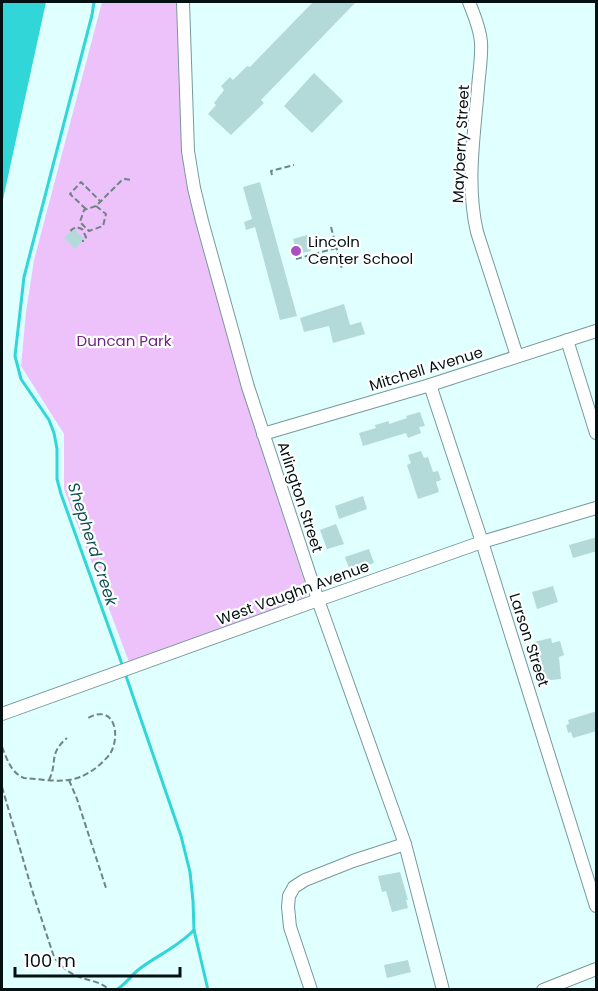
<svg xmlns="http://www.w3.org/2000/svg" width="598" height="991" font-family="Poppins,sans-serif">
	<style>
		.green { fill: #edc2fa }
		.water { fill: #31d6d8 }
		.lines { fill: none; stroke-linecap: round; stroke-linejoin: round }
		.stream { stroke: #31d6d8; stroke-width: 3 }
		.building { fill: #b3d9d9 }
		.minor-casing { stroke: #769a9a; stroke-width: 14 }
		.path { stroke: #6e8485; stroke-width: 2; stroke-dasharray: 6 3; stroke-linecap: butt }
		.minor { stroke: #fff; stroke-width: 12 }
		.poi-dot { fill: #a852c1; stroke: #fff; stroke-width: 2 }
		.labels { text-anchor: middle; stroke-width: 4.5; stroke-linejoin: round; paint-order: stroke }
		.street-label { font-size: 15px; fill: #041112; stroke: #fff }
		.poi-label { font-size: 15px; fill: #041112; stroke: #fff; text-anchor: start }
		.park-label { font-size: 15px; fill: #6f2683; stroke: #fff }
		.water-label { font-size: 16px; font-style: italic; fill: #0d5152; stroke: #fff }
	</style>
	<rect width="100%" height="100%" fill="#e0ffff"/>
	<polygon class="green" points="102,2 178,2 185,167 251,414 308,593 305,598 298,602 129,662 64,489 64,434 21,366 26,312 34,260"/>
	<polygon class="water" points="2,2 46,2 2,204"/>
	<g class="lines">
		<g class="stream">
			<polyline points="94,2 92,15 24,277 15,356 21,379 49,420 54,433 57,449 57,479 61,494 123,667"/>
			<polyline points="125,673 181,836 190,872 193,901 194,930 208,990"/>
			<path d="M116 990C125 985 130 977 138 970 156 956 178 947 194 930"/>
		</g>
	</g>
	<g class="building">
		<polygon points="313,2 356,2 261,100 264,103 231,135 208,114 216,105 214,103 224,90 221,86 230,77 233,80 247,66 250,67"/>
		<polygon points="314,73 343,101 312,133 284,106"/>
		<polygon points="260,182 297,316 280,320 255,227 246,230 244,222 252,219 243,187"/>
		<polygon points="74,229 84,239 75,249 64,238"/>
		<polygon points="307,235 311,251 297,254 293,239"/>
		<polygon points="344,304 350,325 361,322 365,334 333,343 329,326 304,332 300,318"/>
		<polygon points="420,412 425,426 419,427 421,433 408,438 406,433 363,446 359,433 376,428 375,425 389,421 389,424 407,418 406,416"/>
		<polygon points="421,451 424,458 428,457 433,472 438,471 441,480 436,482 439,492 418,499 407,465 411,463 408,455"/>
		<polygon points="363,496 367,509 339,519 335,506"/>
		<polygon points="336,524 344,544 327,549 320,530"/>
		<polygon points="597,537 597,551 573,558 569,545"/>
		<polygon points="369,549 374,563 350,571 345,557"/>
		<polygon points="553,586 558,602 537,609 532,592"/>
		<polygon points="551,638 552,643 560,641 564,655 559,657 561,679 541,681 540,679 538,679 537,671 542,668 534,642"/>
		<polygon points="597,711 597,731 573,738 571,732 568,733 566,725 569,724 568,720"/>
		<polygon points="400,872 408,900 406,900 408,908 392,912 386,891 382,892 378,876"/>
		<polygon points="408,960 411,972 387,978 384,965"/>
	</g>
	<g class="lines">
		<g class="minor-casing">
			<g id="minor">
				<polyline points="183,2 188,151 194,188 202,221 248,387 318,600 405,844 443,990"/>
				<path d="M469 2C474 15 480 28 481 42 482 57 479 73 478 88 474 136 466 185 477 232L517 356"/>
				<polyline points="567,340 596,433"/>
				<polyline points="430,385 482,542 596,906"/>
				<polyline points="263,434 430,385 596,331"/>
				<polyline points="2,714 318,600 482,542 596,508"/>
				<polyline points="311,990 290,927 288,907 289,896 294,887 305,880 353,861 405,844"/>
				<polyline points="543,990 596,969"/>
			</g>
		</g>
		<g class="path">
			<polyline points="272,175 271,171 294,165"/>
			<polyline points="96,206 84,210 80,222 89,231 103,226 106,214 96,206 121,181 125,179 132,180"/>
			<polyline points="86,209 70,194 81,182 101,202"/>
			<polyline points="331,227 342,269"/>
			<polyline points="72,231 71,230 76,227 82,229 86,237 84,241 82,241"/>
			<polyline points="296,259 336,248"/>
			<path d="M2 747C7 759 11 773 24 778 42 779 63 784 80 777 91 773 103 763 110 754 121 736 115 703 88 718"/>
			<path d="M49 780C58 762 48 754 67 738"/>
			<polyline points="69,780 77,799 106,888"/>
			<path d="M2 787 32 890 54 957C61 967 70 974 82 978 91 981 102 982 109 990"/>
		</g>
		<use href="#minor" class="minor"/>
	</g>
	<circle class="poi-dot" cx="296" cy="251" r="6"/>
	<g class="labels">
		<g class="street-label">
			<text transform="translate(461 144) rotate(-87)" y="5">Mayberry Street</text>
			<text transform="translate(426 369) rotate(-17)" y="5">Mitchell Avenue</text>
			<text transform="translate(300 497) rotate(72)" y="5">Arlington Street</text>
			<text transform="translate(293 593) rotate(-20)" y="5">West Vaughn Avenue</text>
			<text transform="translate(529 640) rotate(72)" y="5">Larson Street</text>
		</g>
		<g class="poi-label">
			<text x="308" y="247">Lincoln<tspan x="308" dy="17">Center School</tspan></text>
		</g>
		<g class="park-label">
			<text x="124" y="346">Duncan Park</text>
		</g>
		<g class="water-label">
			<text transform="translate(93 544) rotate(72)" y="6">Shepherd Creek</text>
		</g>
	</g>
	<rect width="598" height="991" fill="none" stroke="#041112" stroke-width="6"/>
	<path d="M15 967v9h165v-9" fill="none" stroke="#041112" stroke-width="3"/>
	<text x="24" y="967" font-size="18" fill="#041112" stroke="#ffffff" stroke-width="4.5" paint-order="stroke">100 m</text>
</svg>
